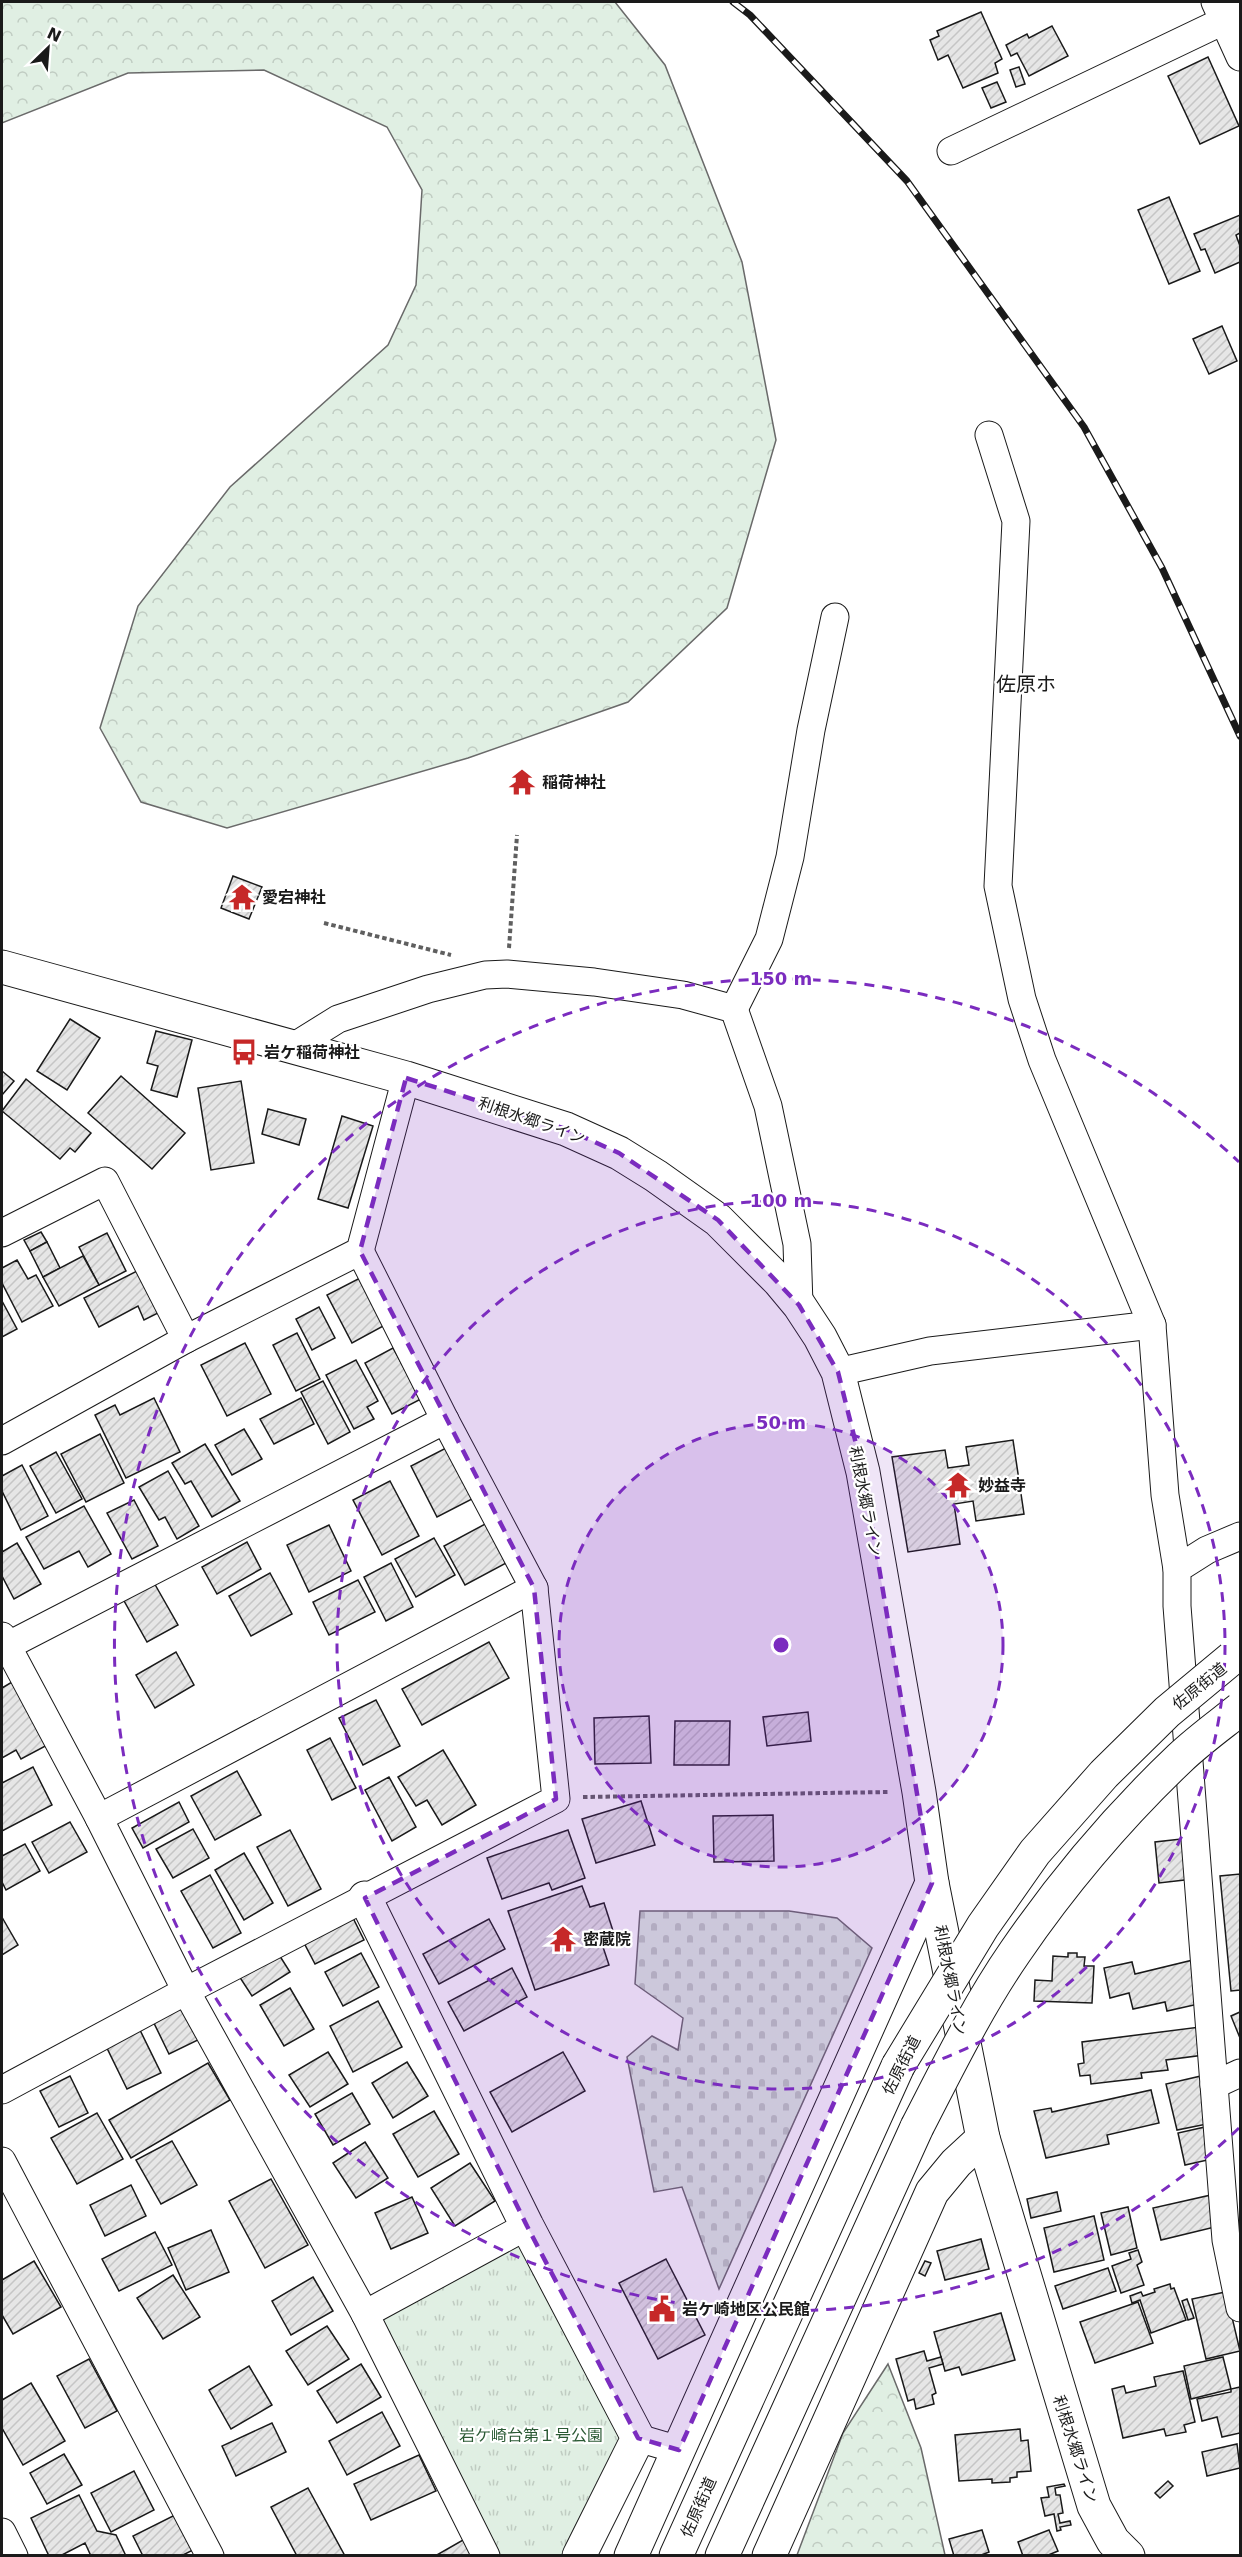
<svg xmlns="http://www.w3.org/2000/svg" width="1242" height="2557" font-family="'DejaVu Sans','Noto Sans JP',sans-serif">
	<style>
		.forest { fill: url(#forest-crowns); stroke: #6a6a6a; stroke-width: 1.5 }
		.cemetery { fill: url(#cemetery-stones); stroke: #6a6a6a; stroke-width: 1.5 }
		.park { fill: url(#park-tufts); stroke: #6a6a6a; stroke-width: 1.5 }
		.building { fill: url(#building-hatch); stroke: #1a1a1a; stroke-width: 1.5 }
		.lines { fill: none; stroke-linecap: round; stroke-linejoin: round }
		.street-casing { stroke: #1a1a1a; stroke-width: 29 }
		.secondary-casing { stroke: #1a1a1a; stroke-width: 35 }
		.highway-casing { stroke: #1a1a1a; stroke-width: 35 }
		.path { stroke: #5f5f5f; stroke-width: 4; stroke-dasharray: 4.5 3; stroke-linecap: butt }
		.street { stroke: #fff; stroke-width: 27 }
		.secondary { stroke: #fff; stroke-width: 33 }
		.highway { stroke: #fff; stroke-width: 33 }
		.rail-casing { stroke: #1a1a1a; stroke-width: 7 }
		.rail { stroke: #fff; stroke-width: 4.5; stroke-dasharray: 14; stroke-linecap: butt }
		.highway-bridge-casing { stroke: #1a1a1a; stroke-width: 35; stroke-linecap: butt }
		.highway-bridge { stroke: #fff; stroke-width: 33 }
		.marked { fill: #7b2cbf; fill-opacity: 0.2; stroke: #7b2cbf; stroke-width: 4.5; stroke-dasharray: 12 8; stroke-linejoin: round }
		.ring { fill: none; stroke: #7b2cbf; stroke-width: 3; stroke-dasharray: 10 8 }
		.labels { text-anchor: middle; stroke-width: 4.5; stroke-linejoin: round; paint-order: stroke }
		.poi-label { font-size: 16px; font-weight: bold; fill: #1a1a1a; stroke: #fff; text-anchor: start }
		.street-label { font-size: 16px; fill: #1a1a1a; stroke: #fff }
		.park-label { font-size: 16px; fill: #2b5a34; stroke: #fff }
		.quarter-label { font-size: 20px; fill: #1a1a1a; stroke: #fff }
		.centre { fill: #7b2cbf; stroke: #fff; stroke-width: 3 }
		.ring-label { font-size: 18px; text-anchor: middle; font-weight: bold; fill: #7b2cbf; stroke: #fff; stroke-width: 4.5; stroke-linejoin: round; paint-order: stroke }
	</style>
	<defs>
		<pattern id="forest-crowns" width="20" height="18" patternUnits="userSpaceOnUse" patternTransform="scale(1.5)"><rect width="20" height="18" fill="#e0efe3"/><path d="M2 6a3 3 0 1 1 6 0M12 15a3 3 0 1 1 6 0" fill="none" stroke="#c0ccc2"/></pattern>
		<pattern id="cemetery-stones" width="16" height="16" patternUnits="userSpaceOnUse" patternTransform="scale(1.5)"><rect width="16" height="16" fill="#e0efe3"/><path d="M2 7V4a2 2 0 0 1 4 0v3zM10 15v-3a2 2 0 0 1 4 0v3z" fill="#c0ccc2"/></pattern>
		<pattern id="park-tufts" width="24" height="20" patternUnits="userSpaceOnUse" patternTransform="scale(1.5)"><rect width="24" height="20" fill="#e0efe3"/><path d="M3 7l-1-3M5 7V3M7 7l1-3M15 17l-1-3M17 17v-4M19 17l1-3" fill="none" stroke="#c0ccc2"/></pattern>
		<pattern id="building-hatch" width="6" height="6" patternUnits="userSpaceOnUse" patternTransform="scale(1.5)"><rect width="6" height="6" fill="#e6e6e6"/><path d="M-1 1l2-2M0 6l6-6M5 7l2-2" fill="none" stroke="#c5c5c5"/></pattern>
	</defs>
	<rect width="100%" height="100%" fill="#fff"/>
	<g class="forest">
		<polygon points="2,2 615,2 665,65 742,262 776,440 727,608 628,702 468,758 227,828 141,802 100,728 138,606 230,487 388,345 416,285 422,190 387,127 264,70 128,73 2,123"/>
		<polygon points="888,2364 921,2448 945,2555 797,2555 843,2433"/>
	</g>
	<polygon class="cemetery" points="640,1911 789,1911 837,1918 872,1948 719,2289 682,2187 654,2192 627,2057 652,2036 678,2050 683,2018 635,1984"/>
	<polygon class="park" points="527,2226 638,2438 579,2555 486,2555 365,2314"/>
	<g class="building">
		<polygon points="981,12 1002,59 995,63 998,73 963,88 948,55 938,60 930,40 939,36 937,31"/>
		<polygon points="1052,26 1068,56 1029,76 1017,53 1011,56 1006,45 1027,34 1029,38"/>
		<polygon points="1208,57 1239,126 1200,144 1168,76"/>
		<polygon points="1019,67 1025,84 1016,87 1010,70"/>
		<polygon points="997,82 1006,102 991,108 982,88"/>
		<polygon points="1169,197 1200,271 1169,284 1138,210"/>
		<polygon points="1240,215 1240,233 1236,235 1240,246 1240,262 1215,273 1205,249 1201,250 1194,234"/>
		<polygon points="1222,326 1237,361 1209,374 1193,339"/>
		<polygon points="233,876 262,887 249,919 221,908"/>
		<polygon points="70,1019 100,1038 67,1090 37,1071"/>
		<polygon points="156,1031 192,1040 177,1097 151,1090 158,1066 147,1063"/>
		<polygon points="2,1071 14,1081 2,1095"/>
		<polygon points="121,1076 185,1133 152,1169 88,1113"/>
		<polygon points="26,1079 91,1133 75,1152 70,1148 60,1159 2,1111"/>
		<polygon points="241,1081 254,1163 211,1170 198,1088"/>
		<polygon points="268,1109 306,1119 299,1145 262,1134"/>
		<polygon points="342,1116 373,1126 348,1208 318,1199"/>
		<polygon points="41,1232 47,1242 30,1251 24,1240"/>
		<polygon points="107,1233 126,1271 99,1285 79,1247"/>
		<polygon points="47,1242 60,1268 43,1277 30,1251"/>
		<polygon points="83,1256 99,1285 59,1306 43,1277"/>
		<polygon points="17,1260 28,1279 36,1275 53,1306 22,1322 2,1283 2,1268"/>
		<polygon points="141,1269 164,1310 144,1320 138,1306 99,1327 84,1298"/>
		<polygon points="362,1277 387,1324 352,1343 327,1295"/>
		<polygon points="2,1301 17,1329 2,1337"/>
		<polygon points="319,1307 335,1338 312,1350 296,1319"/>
		<polygon points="297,1333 320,1379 296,1391 273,1345"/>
		<polygon points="245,1343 271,1394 227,1416 201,1365"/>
		<polygon points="393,1348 421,1399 392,1414 365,1363"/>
		<polygon points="356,1360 378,1401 367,1407 374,1419 354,1429 326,1375"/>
		<polygon points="323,1381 350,1432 328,1444 301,1392"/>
		<polygon points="154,1398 180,1452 126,1478 95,1415 115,1405 120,1415"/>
		<polygon points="301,1398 314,1424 274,1444 260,1419"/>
		<polygon points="244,1429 262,1459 232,1475 215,1445"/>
		<polygon points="100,1434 124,1483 86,1502 61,1454"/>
		<polygon points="1013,1440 1024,1514 976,1521 973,1501 954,1504 960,1544 908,1552 892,1457 945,1450 948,1468 969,1465 966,1447"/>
		<polygon points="205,1444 240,1501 212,1517 191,1481 185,1484 172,1463"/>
		<polygon points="448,1447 474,1498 437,1517 411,1466"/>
		<polygon points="56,1452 82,1499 56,1513 30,1466"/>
		<polygon points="22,1465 48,1516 21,1530 2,1491 2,1476"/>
		<polygon points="168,1471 199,1526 177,1539 165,1517 159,1520 139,1487"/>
		<polygon points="390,1481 419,1536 382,1555 353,1500"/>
		<polygon points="134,1500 158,1546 132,1559 107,1513"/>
		<polygon points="84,1506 111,1554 88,1567 79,1551 44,1569 26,1537"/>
		<polygon points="489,1522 510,1561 465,1585 444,1546"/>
		<polygon points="329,1525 351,1571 309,1592 287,1545"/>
		<polygon points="434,1538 455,1575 416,1597 395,1559"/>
		<polygon points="247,1542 261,1569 217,1594 202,1567"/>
		<polygon points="17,1543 41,1584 14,1599 2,1576 2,1552"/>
		<polygon points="391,1563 413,1607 386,1621 364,1577"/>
		<polygon points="270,1573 292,1614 251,1636 229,1596"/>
		<polygon points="358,1580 375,1612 329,1635 313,1602"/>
		<polygon points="153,1581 178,1625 147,1642 123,1599"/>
		<polygon points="489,1642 509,1678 422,1725 402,1689"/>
		<polygon points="176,1652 194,1685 155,1708 136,1675"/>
		<polygon points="17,1679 53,1742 21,1759 16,1750 2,1758 2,1688"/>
		<polygon points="376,1700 400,1746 363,1765 339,1718"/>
		<polygon points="808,1712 811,1741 767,1746 763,1717"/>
		<polygon points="649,1716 651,1763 595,1764 594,1718"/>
		<polygon points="675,1721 730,1721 729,1765 674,1765"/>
		<polygon points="330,1738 356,1788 332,1800 307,1750"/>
		<polygon points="443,1750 476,1805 442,1825 427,1800 416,1806 398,1777"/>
		<polygon points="33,1767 52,1805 2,1831 2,1783"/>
		<polygon points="237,1771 261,1815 215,1840 191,1796"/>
		<polygon points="389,1777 416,1827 392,1841 365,1790"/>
		<polygon points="641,1801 655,1845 596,1863 582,1819"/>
		<polygon points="179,1802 189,1822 143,1848 132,1828"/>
		<polygon points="773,1815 774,1861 714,1862 713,1816"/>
		<polygon points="70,1822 87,1852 49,1873 32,1842"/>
		<polygon points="193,1829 209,1858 173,1878 156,1849"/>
		<polygon points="290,1830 321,1889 288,1906 257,1847"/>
		<polygon points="568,1830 585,1878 552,1890 549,1883 502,1899 487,1858"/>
		<polygon points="1190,1838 1193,1879 1159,1883 1155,1842"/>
		<polygon points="25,1844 40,1871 6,1890 2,1882 2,1856"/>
		<polygon points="244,1853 273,1903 244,1920 215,1870"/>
		<polygon points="1240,1874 1240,1990 1231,1991 1220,1876"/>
		<polygon points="210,1875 241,1933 213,1948 181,1891"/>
		<polygon points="582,1886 590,1907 604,1903 615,1937 601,1941 609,1965 535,1990 508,1911"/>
		<polygon points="351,1914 364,1940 315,1964 302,1939"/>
		<polygon points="3,1919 18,1945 2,1955 2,1920"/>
		<polygon points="489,1919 505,1949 439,1984 423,1954"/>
		<polygon points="276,1950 290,1972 252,1996 237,1973"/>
		<polygon points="361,1953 379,1987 343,2006 325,1972"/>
		<polygon points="1068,1953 1077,1953 1077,1957 1085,1957 1084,1966 1094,1966 1092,2003 1034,2001 1035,1980 1052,1981 1053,1956 1068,1957"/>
		<polygon points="1193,1960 1203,2003 1167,2011 1165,2002 1133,2009 1129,1993 1110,1998 1104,1968 1132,1962 1135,1974"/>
		<polygon points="512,1968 527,1997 464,2031 448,2002"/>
		<polygon points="290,1988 314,2029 284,2046 260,2005"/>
		<polygon points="182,2000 200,2039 169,2054 150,2015"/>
		<polygon points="378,2001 402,2047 353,2072 330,2026"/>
		<polygon points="1240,2012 1240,2038 1231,2016"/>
		<polygon points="138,2026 161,2073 127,2089 104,2042"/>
		<polygon points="1200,2027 1204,2055 1166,2060 1168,2070 1141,2073 1142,2078 1091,2084 1090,2075 1080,2076 1078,2064 1084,2063 1082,2042"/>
		<polygon points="328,2052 348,2084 310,2107 289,2075"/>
		<polygon points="563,2052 585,2091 512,2132 490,2092"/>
		<polygon points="407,2062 428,2096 393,2118 372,2083"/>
		<polygon points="208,2063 230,2100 131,2158 109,2120"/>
		<polygon points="70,2076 88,2113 59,2127 40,2091"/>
		<polygon points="1201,2076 1212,2123 1177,2130 1166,2084"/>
		<polygon points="1151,2090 1159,2123 1107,2135 1109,2144 1046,2158 1034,2111 1051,2108 1052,2112"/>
		<polygon points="352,2093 370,2124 333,2145 315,2114"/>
		<polygon points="434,2111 459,2154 418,2177 393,2134"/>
		<polygon points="97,2113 123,2159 77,2184 51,2138"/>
		<polygon points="1205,2127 1212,2159 1185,2165 1178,2133"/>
		<polygon points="172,2141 197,2185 161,2204 136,2160"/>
		<polygon points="365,2142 388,2178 356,2198 333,2163"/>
		<polygon points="470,2163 495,2201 455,2226 431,2188"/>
		<polygon points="271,2179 308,2245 265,2268 229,2201"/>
		<polygon points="131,2185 146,2216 105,2236 90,2205"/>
		<polygon points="1057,2192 1061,2211 1031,2218 1027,2199"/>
		<polygon points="1211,2195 1219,2226 1161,2240 1153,2208"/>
		<polygon points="412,2197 428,2233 391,2249 375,2213"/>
		<polygon points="1128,2207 1137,2248 1111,2255 1101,2213"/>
		<polygon points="1094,2216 1104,2260 1054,2272 1044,2228"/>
		<polygon points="211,2230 229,2272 186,2290 168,2248"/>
		<polygon points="155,2232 172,2265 119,2291 102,2259"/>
		<polygon points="981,2239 989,2269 945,2280 937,2251"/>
		<polygon points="1138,2250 1142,2262 1137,2265 1144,2285 1121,2293 1112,2266 1131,2259 1129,2253"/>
		<polygon points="666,2259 705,2335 658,2359 619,2283"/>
		<polygon points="34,2261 61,2307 13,2334 2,2315 2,2280"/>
		<polygon points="925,2261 931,2263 925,2276 919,2273"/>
		<polygon points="1108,2268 1116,2291 1063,2309 1055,2286"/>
		<polygon points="173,2275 200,2317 163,2339 137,2298"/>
		<polygon points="313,2277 333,2311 291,2335 272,2301"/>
		<polygon points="1170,2284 1171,2289 1174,2288 1186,2320 1151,2333 1140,2300 1132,2303 1130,2296 1141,2292 1143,2296 1155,2292 1154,2289"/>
		<polygon points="1230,2291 1231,2313 1240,2351 1206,2359 1192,2299"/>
		<polygon points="1187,2299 1194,2318 1188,2320 1182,2301"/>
		<polygon points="1138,2302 1153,2343 1095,2363 1080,2322"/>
		<polygon points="1001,2313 1015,2360 962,2375 959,2367 945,2371 934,2332"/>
		<polygon points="327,2326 349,2359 308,2385 286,2351"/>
		<polygon points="924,2351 927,2361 941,2357 943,2364 929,2368 936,2393 932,2395 934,2404 916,2409 914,2399 908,2401 896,2359"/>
		<polygon points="1223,2357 1231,2389 1191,2399 1184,2366"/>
		<polygon points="89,2359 117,2411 85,2428 57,2376"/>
		<polygon points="361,2364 381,2397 337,2423 317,2391"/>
		<polygon points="249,2366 272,2405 231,2429 209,2390"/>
		<polygon points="1183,2371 1195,2422 1184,2425 1186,2432 1166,2436 1164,2429 1123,2438 1112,2389 1124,2386 1126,2393 1156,2386 1154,2377"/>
		<polygon points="31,2383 65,2441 23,2465 2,2428 2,2400"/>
		<polygon points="1240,2387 1240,2433 1222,2437 1217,2417 1202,2421 1197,2399 1231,2392 1231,2389"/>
		<polygon points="382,2412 400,2446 347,2475 329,2441"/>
		<polygon points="272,2423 286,2452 236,2476 222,2446"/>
		<polygon points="1020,2429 1021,2441 1028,2440 1031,2471 1017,2472 1017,2477 1010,2478 1010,2482 992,2483 992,2479 959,2481 955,2435"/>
		<polygon points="1237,2444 1240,2468 1207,2476 1202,2452"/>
		<polygon points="64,2454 82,2485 47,2504 30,2473"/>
		<polygon points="419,2455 436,2491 371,2520 354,2484"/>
		<polygon points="134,2471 154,2510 111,2532 91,2493"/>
		<polygon points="1168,2481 1173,2486 1160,2498 1155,2493"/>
		<polygon points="1064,2484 1065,2486 1055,2488 1056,2495 1060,2495 1063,2513 1058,2514 1060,2523 1070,2521 1071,2525 1060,2527 1061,2530 1057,2531 1054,2514 1045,2516 1041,2498 1049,2497 1047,2487"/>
		<polygon points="308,2488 345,2556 297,2556 271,2507"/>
		<polygon points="79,2495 97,2531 116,2535 126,2556 91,2556 85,2543 60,2556 49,2556 31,2518"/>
		<polygon points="177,2514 195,2549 181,2556 143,2556 133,2536"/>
		<polygon points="982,2530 989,2552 979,2556 954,2556 949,2539"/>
		<polygon points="1049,2530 1058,2551 1046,2556 1023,2556 1018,2542"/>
		<polygon points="463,2540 472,2556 435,2556"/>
	</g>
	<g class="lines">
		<g class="street-casing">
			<g id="street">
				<polyline points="1215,2 1240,57"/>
				<polyline points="951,151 1240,13"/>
				<polyline points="989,435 1016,521 998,886 1022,999 1042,1060 1152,1325 1165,1495 1177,1569"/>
				<polyline points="734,1009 769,939 790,857 811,730 835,617"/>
				<polyline points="293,1047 338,1019 428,989 485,975 507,974 594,982 683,995 734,1009 768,1106 797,1244 799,1305"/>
				<polyline points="2,1233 105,1181 186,1339"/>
				<polyline points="838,1372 930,1351 1152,1325"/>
				<polyline points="2,1441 186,1339 360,1251 406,1078"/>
				<polyline points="1240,1536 1207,1550 1177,1569 1177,1606 1226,2240 1240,2308"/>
				<polyline points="2,1636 99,1818 186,1991 365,2314 486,2556"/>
				<polyline points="7,1646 445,1420"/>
				<polyline points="99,1818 534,1588"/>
				<polyline points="1214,2085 1240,2073"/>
				<polyline points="2,2090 186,1991 556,1799 534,1588 445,1420 360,1251"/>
				<polyline points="2,2161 210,2556"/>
				<polyline points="365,2314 527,2226"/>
				<polyline points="638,2438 679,2450"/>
				<polyline points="2,2532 14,2556"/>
			</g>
		</g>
		<g class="secondary-casing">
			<polyline id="secondary" points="365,1898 527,2226 638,2438 579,2556"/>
		</g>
		<g class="highway-casing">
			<g id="highway">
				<polyline points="2,967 406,1078 566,1129 619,1153 656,1176 718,1220 779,1281 799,1305 820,1337 838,1372 863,1472 919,1792 932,1883 983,2138 1094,2506 1113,2541 1128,2556"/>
				<polyline points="631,2556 932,1883"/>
				<polyline points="676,2556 898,2066"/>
				<polyline points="722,2556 917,2127"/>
				<polyline points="769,2556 932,2192 956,2163 983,2138"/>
			</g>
		</g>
		<g class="path">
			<polyline points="324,923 451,955"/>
			<polyline points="509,948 517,835"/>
			<polyline points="583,1797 888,1792"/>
		</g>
		<use href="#street" class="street"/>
		<use href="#secondary" class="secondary"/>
		<use href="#highway" class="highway"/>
		<g class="rail-casing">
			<polyline id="rail" points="733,2 750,15 907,181 1084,427 1162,568 1240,736"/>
		</g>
		<use href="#rail" class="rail"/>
		<g class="highway-bridge-casing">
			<g id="highway-bridge">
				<polyline points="898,2066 983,1926 1035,1852 1104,1774 1167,1712 1232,1658"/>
				<path d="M917 2127C948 2067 977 2007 1015 1952 1063 1882 1119 1816 1180 1758 1199 1740 1220 1725 1240 1709"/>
			</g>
		</g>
		<use href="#highway-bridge" class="highway-bridge"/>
	</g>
	<path class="marked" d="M406 1078 566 1129 619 1153 718 1220 799 1305 838 1372 863 1472 932 1883 679 2450 638 2438 527 2226 365 1898 556 1799 534 1588 360 1251Z"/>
	<circle cx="781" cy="1645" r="222" fill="#7b2cbf" fill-opacity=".12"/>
	<g class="ring">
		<circle cx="781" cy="1645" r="222"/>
		<circle cx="781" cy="1645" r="444"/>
		<path d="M1239 2128A666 666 0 1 1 1239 1162"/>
	</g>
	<defs>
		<g id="temple-bare" transform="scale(2.07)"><path d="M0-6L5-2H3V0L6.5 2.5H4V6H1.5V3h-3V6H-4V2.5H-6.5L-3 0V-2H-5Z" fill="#c62828" stroke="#fff" stroke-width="2.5" paint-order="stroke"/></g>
		<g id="bus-bare" transform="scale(2.07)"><path d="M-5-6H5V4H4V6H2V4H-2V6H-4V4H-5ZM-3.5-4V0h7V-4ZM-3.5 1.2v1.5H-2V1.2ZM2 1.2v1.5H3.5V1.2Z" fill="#c62828" stroke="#fff" stroke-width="2.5" paint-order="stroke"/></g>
		<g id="civic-bare" transform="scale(2.07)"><path d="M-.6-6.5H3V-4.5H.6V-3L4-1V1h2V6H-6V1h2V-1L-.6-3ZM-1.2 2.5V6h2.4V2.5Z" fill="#c62828" stroke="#fff" stroke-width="2.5" paint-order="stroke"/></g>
	</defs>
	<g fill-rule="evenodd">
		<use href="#temple-bare" x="522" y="782"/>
		<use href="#temple-bare" x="242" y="897"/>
		<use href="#bus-bare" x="244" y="1052"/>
		<use href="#temple-bare" x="958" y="1485"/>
		<use href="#temple-bare" x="563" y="1939"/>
		<use href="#civic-bare" x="662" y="2309"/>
	</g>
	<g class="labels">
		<g class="poi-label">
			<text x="542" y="788">稲荷神社</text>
			<text x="262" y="903">愛宕神社</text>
			<text x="264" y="1058">岩ケ稲荷神社</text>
			<text x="978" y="1491">妙益寺</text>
			<text x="583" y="1945">密蔵院</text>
			<text x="682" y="2315">岩ケ崎地区公民館</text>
		</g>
		<g class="street-label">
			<text transform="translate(532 1120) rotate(19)" y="6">利根水郷ライン</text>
			<text transform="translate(866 1501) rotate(79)" y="6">利根水郷ライン</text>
			<text transform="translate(1199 1686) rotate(-39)" y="6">佐原街道</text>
			<text transform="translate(951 1980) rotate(79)" y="6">利根水郷ライン</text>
			<text transform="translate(901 2065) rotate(-63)" y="6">佐原街道</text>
			<text transform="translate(1076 2449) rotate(72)" y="6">利根水郷ライン</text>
			<text transform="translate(698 2507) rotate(-66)" y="6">佐原街道</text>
		</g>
		<g class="park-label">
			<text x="531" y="2441">岩ケ崎台第１号公園</text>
		</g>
		<g class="quarter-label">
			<text x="1026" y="691">佐原ホ</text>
		</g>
	</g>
	<circle cx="781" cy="1645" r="9" class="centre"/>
	<g class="ring-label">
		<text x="781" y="985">150 m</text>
		<text x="781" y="1207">100 m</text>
		<text x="781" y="1429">50 m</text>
	</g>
	<rect width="1242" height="2557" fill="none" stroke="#1a1a1a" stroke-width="6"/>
	<g transform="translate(48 48) rotate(25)" stroke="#ffffff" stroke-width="4.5" paint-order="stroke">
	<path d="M0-4.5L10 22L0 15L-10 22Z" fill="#1a1a1a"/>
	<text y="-9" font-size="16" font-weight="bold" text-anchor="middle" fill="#1a1a1a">N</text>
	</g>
</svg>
